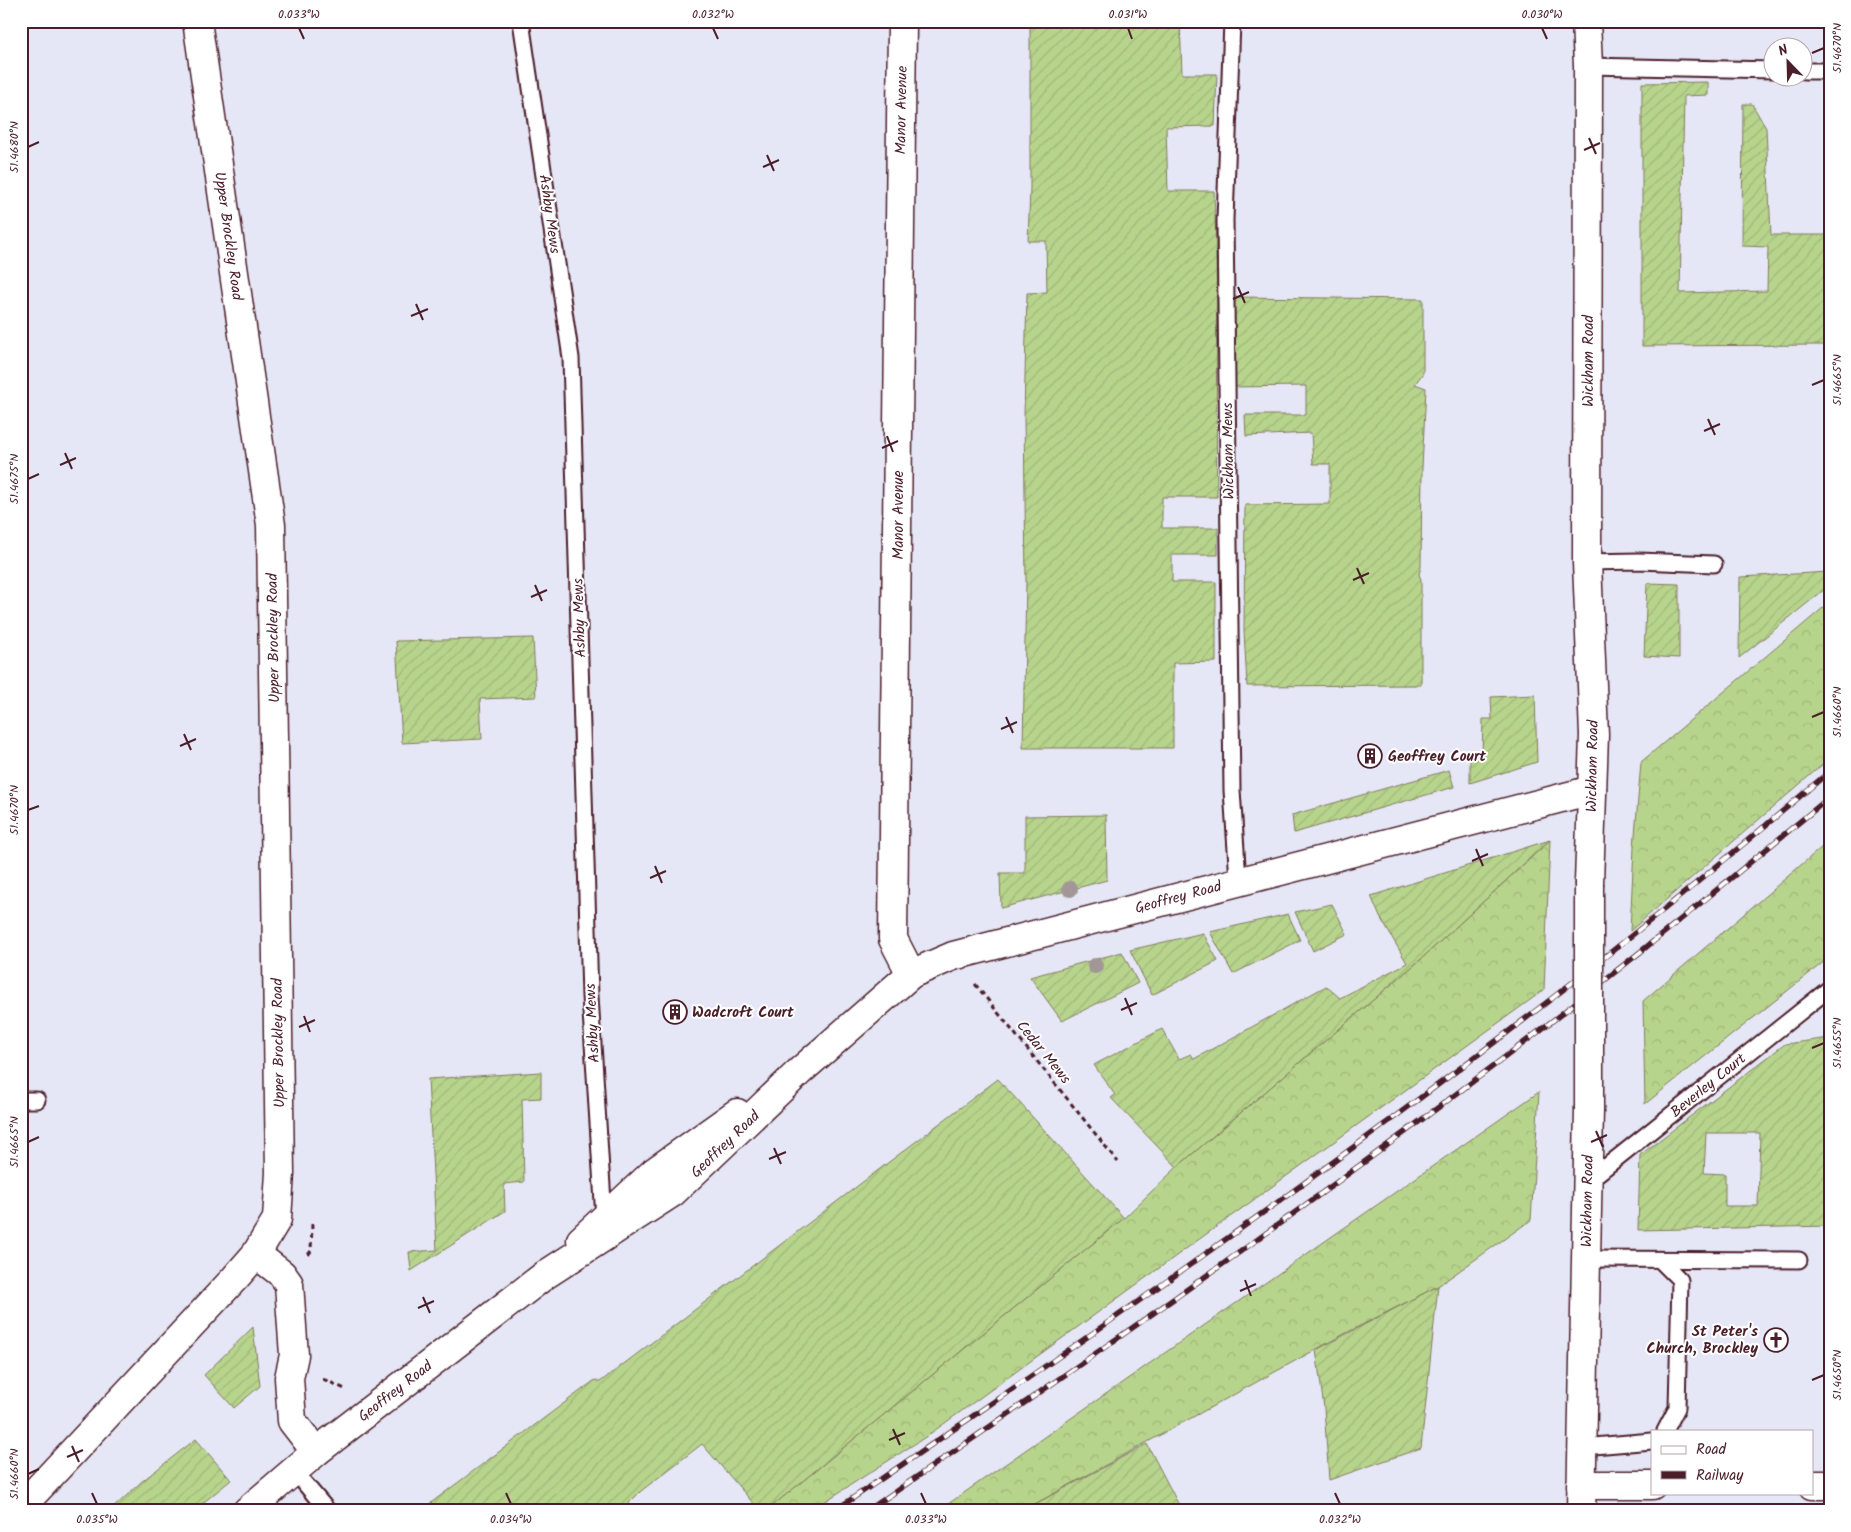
<svg xmlns="http://www.w3.org/2000/svg" width="1851" height="1532" font-family="Kalam,sans-serif">
	<style>
		.forest { fill: url(#forest-crowns); stroke: #807a5c }
		.garden { fill: url(#garden-furrows); stroke: #807a5c; fill-rule: evenodd }
		.lines { fill: none; stroke-linecap: round; stroke-linejoin: round }
		.lane-casing { stroke: #4a1f2b; stroke-width: 19 }
		.street-casing { stroke: #4a1f2b; stroke-width: 31 }
		.secondary-casing { stroke: #4a1f2b; stroke-width: 31 }
		.path { stroke: #4a1f2b; stroke-width: 3; stroke-dasharray: 5 4; stroke-linecap: butt }
		.lane { stroke: #fff; stroke-width: 15 }
		.street { stroke: #fff; stroke-width: 28 }
		.secondary { stroke: #fff; stroke-width: 28 }
		.rail-casing { stroke: #4a1f2b; stroke-width: 5.5 }
		.rail { stroke: #fff; stroke-width: 4; stroke-dasharray: 11; stroke-linecap: butt }
		.secondary-bridge-casing { stroke: #4a1f2b; stroke-width: 31; stroke-linecap: butt }
		.secondary-bridge { stroke: #fff; stroke-width: 28 }
		.tree { fill: #a29796 }
		.ticks { fill: none; stroke: #4a1f2b; stroke-width: 2 }
		.labels { text-anchor: middle; stroke-width: 4; stroke-linejoin: round; paint-order: stroke }
		.street-label { font-size: 15px; fill: #4a1f2b; stroke: #fff }
		.poi-label { font-size: 15px; font-weight: bold; fill: #4a1f2b; stroke: #fff; text-anchor: start }
		.neatline { fill: none; stroke: #4a1f2b; stroke-width: 2 }
		.ticks-label { font-size: 12px; text-anchor: middle; fill: #4a1f2b }
	</style>
	<defs>
		<pattern id="forest-crowns" width="20" height="18" patternUnits="userSpaceOnUse" patternTransform="scale(1.25)"><rect width="20" height="18" fill="#b7d48c"/><path d="M2 6a3 3 0 1 1 6 0M12 15a3 3 0 1 1 6 0" fill="none" stroke="#9fb679"/></pattern>
		<pattern id="garden-furrows" width="10" height="10" patternUnits="userSpaceOnUse" patternTransform="scale(1.25)"><rect width="10" height="10" fill="#b7d48c"/><path d="M-1 1l2-2M0 10L10 0M9 11l2-2" fill="none" stroke="#9fb679"/></pattern>
	</defs>
	<rect width="100%" height="100%" fill="#e6e7f6"/>
	<filter id="ink" filterUnits="userSpaceOnUse"><feTurbulence type="fractalNoise" baseFrequency=".02" numOctaves="2"/><feDisplacementMap in="SourceGraphic" scale="10" xChannelSelector="R" yChannelSelector="G"/><feConvolveMatrix kernelMatrix="1 2 1 2 8 2 1 2 1" color-interpolation-filters="sRGB"/></filter>
	<g filter="url(#ink)">
		<g class="forest">
			<polygon points="1830,602 1830,758 1630,931 1634,847 1641,762"/>
			<polygon points="1550,840 1544,990 927,1436 810,1511 766,1511 1124,1218 1177,1167 1420,960"/>
			<polygon points="1830,840 1830,957 1645,1104 1643,1001"/>
			<polygon points="1539,1092 1531,1220 1438,1286 1344,1334 1022,1511 938,1511"/>
		</g>
		<g class="garden">
			<path d="M1030 21H1180L1182 74H1217L1215 126 1166 127 1168 191H1214C1219 293 1215 395 1217 497H1162V528H1218V555H1172V582H1216V662L1173 663V748H1023L1026 581 1024 416 1027 293 1047 292 1046 241H1028L1030 188Z"/>
			<polygon points="1708,82 1708,95 1684,96 1680,293 1767,291 1768,247 1742,246 1743,104 1752,104 1766,128 1771,235 1830,235 1830,345 1642,346 1642,83"/>
			<polygon points="1233,297 1423,299 1423,373 1415,384 1426,388 1422,468 1421,567 1419,574 1421,580 1421,685 1247,686 1244,630 1245,505 1330,504 1330,464 1313,464 1311,433 1246,436 1245,415 1306,415 1306,386 1230,387"/>
			<polygon points="1830,572 1830,585 1739,658 1740,577"/>
			<polygon points="1647,583 1679,584 1679,658 1644,656"/>
			<polygon points="533,638 536,697 480,699 482,739 402,743 396,641"/>
			<polygon points="1535,695 1537,762 1470,783 1470,756 1482,755 1483,719 1492,719 1491,697"/>
			<polygon points="1449,770 1454,787 1294,833 1292,815"/>
			<polygon points="1106,815 1107,880 1001,908 1000,873 1025,873 1025,816"/>
			<polygon points="1550,840 1420,960 1177,1167 1111,1098 1115,1095 1094,1065 1162,1029 1179,1059 1191,1054 1194,1059 1326,986 1340,998 1407,963 1380,917 1371,896"/>
			<polygon points="1332,904 1347,934 1313,951 1295,912"/>
			<polygon points="1288,914 1300,940 1233,974 1210,932"/>
			<polygon points="1203,933 1218,961 1152,995 1130,950"/>
			<polygon points="1122,952 1138,983 1062,1021 1030,977"/>
			<path d="M1830 1038V1226L1638 1230 1640 1155 1785 1044ZM1706 1133H1760L1758 1206H1725V1174L1704 1173Z"/>
			<polygon points="541,1072 541,1098 522,1099 524,1182 504,1184 505,1211 411,1271 409,1252 437,1250 428,1079"/>
			<polygon points="998,1079 1124,1218 766,1511 760,1511 702,1444 641,1491 621,1511 420,1511 595,1380 600,1382"/>
			<polygon points="1438,1286 1421,1448 1329,1480 1324,1408 1316,1350"/>
			<polygon points="253,1327 260,1386 234,1408 204,1375"/>
			<polygon points="196,1439 231,1480 193,1511 110,1511 141,1482"/>
			<polygon points="1147,1444 1182,1511 1022,1511"/>
		</g>
		<g class="lines">
			<g class="lane-casing">
				<g id="lane">
					<polyline points="521,21 571,358 590,996 604,1218"/>
					<polyline points="1232,21 1225,220 1232,790 1238,880"/>
					<polyline points="1588,66 1774,70"/>
					<polyline points="1804,71 1830,71"/>
					<polyline points="1587,562 1639,561 1714,564"/>
					<polyline points="21,1100 37,1100"/>
					<polyline points="1587,1182 1830,988"/>
					<polyline points="1586,1259 1799,1260"/>
					<polyline points="1660,1260 1680,1280 1677,1408 1665,1431"/>
					<polyline points="1582,1447 1652,1441"/>
					<polyline points="295,1472 328,1511"/>
				</g>
			</g>
			<g class="street-casing">
				<g id="street">
					<polyline points="902,21 893,939 911,974"/>
					<polyline points="581,1240 654,1172 737,1113"/>
					<polyline points="256,1254 282,1274 289,1284 294,1355 289,1378 292,1421 316,1452"/>
					<polyline points="1581,1485 1652,1485"/>
					<polyline points="1812,1485 1830,1485"/>
					<polyline points="21,1507 235,1278 256,1254 277,1219 280,1173 271,525 197,21"/>
					<polyline points="247,1511 316,1452 545,1275 672,1193 799,1072 911,974 953,956 1592,790"/>
				</g>
			</g>
			<g class="secondary-casing">
				<g id="secondary">
					<polyline points="1586,21 1588,66 1587,562 1594,735 1589,883"/>
					<polyline points="1581,1511 1589,1109"/>
				</g>
			</g>
			<g class="path">
				<polyline points="975,984 1118,1162"/>
				<polyline points="308,1255 311,1251 312,1224"/>
				<polyline points="323,1379 345,1389"/>
			</g>
			<use href="#lane" class="lane"/>
			<use href="#street" class="street"/>
			<use href="#secondary" class="secondary"/>
			<g class="rail-casing">
				<g id="rail">
					<path d="M834 1511C1068 1352 1300 1191 1525 1019 1629 940 1730 856 1830 771"/>
					<path d="M867 1511C1129 1332 1390 1151 1639 953 1703 902 1766 849 1830 797"/>
				</g>
			</g>
			<use href="#rail" class="rail"/>
			<g class="secondary-bridge-casing">
				<polyline id="secondary-bridge" points="1589,883 1589,1109"/>
			</g>
			<use href="#secondary-bridge" class="secondary-bridge"/>
		</g>
		<g class="tree">
			<circle cx="1070" cy="889" r="8"/>
			<circle cx="1095" cy="966" r="8"/>
		</g>
	</g>
	<path class="ticks" d="M299 28 304 39M713 28 718 39M1128 28 1132 39M1542 28 1547 39M1812 53 1824 48M1589 138 1596 154M28 147 39 142M1584 150 1600 143M767 155 774 171M763 167 779 160M1238 287 1245 303M1233 299 1249 292M416 304 423 320M411 316 428 309M1812 385 1824 380M1708 419 1715 435M1704 431 1720 424M887 436 893 452M882 448 898 441M65 453 72 469M60 465 76 458M28 479 39 474M1357 568 1364 584M1353 580 1369 573M535 585 542 601M531 597 547 590M1006 717 1013 733M1812 717 1824 712M1001 729 1017 722M184 734 191 750M180 746 196 739M28 810 39 806M1476 849 1483 866M1472 861 1488 854M655 866 662 883M650 878 666 871M1125 998 1132 1015M1121 1010 1137 1003M304 1016 310 1032M299 1027 315 1020M1812 1048 1824 1043M1596 1131 1603 1147M28 1142 39 1137M1591 1142 1607 1135M774 1148 781 1164M769 1159 786 1152M1245 1280 1251 1296M1240 1291 1256 1284M423 1297 430 1313M418 1308 434 1301M1812 1380 1824 1375M893 1429 900 1445M889 1440 905 1433M72 1446 79 1462M67 1457 83 1450M28 1474 39 1469M92 1493 97 1504M506 1493 511 1504M921 1493 926 1504M1335 1493 1340 1504"/>
	<defs>
		<g id="building-ring" transform="scale(1.25)"><circle r="9.5" fill="#fff" stroke="#4a1f2b" stroke-width="1.5"/><path d="M-4-6H4V6H1V3H-1V6H-4ZM-2.5-4.3h1.7v1.8h-1.7ZM.8-4.3h1.7v1.8H.8ZM-2.5-1h1.7V.8h-1.7ZM.8-1h1.7V.8H.8Z" fill="#4a1f2b"/></g>
		<g id="church-ring" transform="scale(1.25)"><circle r="9.5" fill="#fff" stroke="#4a1f2b" stroke-width="1.5"/><path d="M-1.2-6h2.4v3.5h3.3v2.4h-3.3V6h-2.4V-.1h-3.3v-2.4h3.3Z" fill="#4a1f2b"/></g>
	</defs>
	<g fill-rule="evenodd">
		<use href="#building-ring" x="1370" y="756"/>
		<use href="#building-ring" x="675" y="1012"/>
		<use href="#church-ring" x="1776" y="1340"/>
	</g>
	<g class="labels">
		<g class="street-label">
			<text transform="translate(901 110) rotate(-89)" y="5">Manor Avenue</text>
			<text transform="translate(550 214) rotate(82)" y="5">Ashby Mews</text>
			<text transform="translate(229 236) rotate(82)" y="5">Upper Brockley Road</text>
			<text transform="translate(1588 361) rotate(-90)" y="5">Wickham Road</text>
			<text transform="translate(1228 451) rotate(-91)" y="5">Wickham Mews</text>
			<text transform="translate(898 515) rotate(-90)" y="5">Manor Avenue</text>
			<text transform="translate(579 618) rotate(-92)" y="5">Ashby Mews</text>
			<text transform="translate(273 638) rotate(-91)" y="5">Upper Brockley Road</text>
			<text transform="translate(1592 766) rotate(-89)" y="5">Wickham Road</text>
			<text transform="translate(1178 897) rotate(-15)" y="5">Geoffrey Road</text>
			<text transform="translate(592 1023) rotate(-93)" y="5">Ashby Mews</text>
			<text transform="translate(278 1043) rotate(-91)" y="5">Upper Brockley Road</text>
			<text transform="translate(1044 1052) rotate(51)" y="5">Cedar Mews</text>
			<text transform="translate(1708 1085) rotate(-39)" y="5">Beverley Court</text>
			<text transform="translate(725 1144) rotate(-44)" y="5">Geoffrey Road</text>
			<text transform="translate(1587 1201) rotate(-89)" y="5">Wickham Road</text>
			<text transform="translate(395 1391) rotate(-38)" y="5">Geoffrey Road</text>
		</g>
		<g class="poi-label">
			<text x="1388" y="761">Geoffrey Court</text>
			<text x="692" y="1017">Wadcroft Court</text>
			<text x="1758" y="1336" text-anchor="end">St Peter's<tspan x="1758" dy="17">Church, Brockley</tspan></text>
		</g>
	</g>
	<rect width="1851" height="1532" fill="none" stroke="#fff" stroke-width="55"/>
	<rect x="1651" y="1430" width="162" height="65" fill="#ffffff" stroke="#b7a5aa"/>
	<rect x="1661" y="1446" width="25" height="8" fill="#ffffff" stroke="#b7a5aa"/>
	<text x="1696" y="1454" font-size="15" fill="#4a1f2b">Road</text>
	<rect x="1661" y="1471" width="25" height="8" fill="#4a1f2b" stroke="#b7a5aa"/>
	<text x="1696" y="1480" font-size="15" fill="#4a1f2b">Railway</text>
	<g transform="translate(1788 62) rotate(337)"><circle r="24" fill="#ffffff" stroke="#b7a5aa"/>
	<path d="M0-4L9 19L0 12L-9 19Z" fill="#4a1f2b"/>
	<text y="-8" font-size="14" font-weight="bold" text-anchor="middle" fill="#4a1f2b">N</text>
	</g>
	<rect x="28" y="28" width="1796" height="1476" class="neatline"/>
	<g class="ticks-label">
		<text x="299" y="18">0.033°W</text>
		<text x="713" y="18">0.032°W</text>
		<text x="1128" y="18">0.031°W</text>
		<text x="1542" y="18">0.030°W</text>
		<text transform="translate(1837 48) rotate(-90)" y="4">51.4670°N</text>
		<text transform="translate(14 147) rotate(-90)" y="4">51.4680°N</text>
		<text transform="translate(1837 380) rotate(-90)" y="4">51.4665°N</text>
		<text transform="translate(14 479) rotate(-90)" y="4">51.4675°N</text>
		<text transform="translate(1837 712) rotate(-90)" y="4">51.4660°N</text>
		<text transform="translate(14 810) rotate(-90)" y="4">51.4670°N</text>
		<text transform="translate(1837 1043) rotate(-90)" y="4">51.4655°N</text>
		<text transform="translate(14 1142) rotate(-90)" y="4">51.4665°N</text>
		<text transform="translate(1837 1375) rotate(-90)" y="4">51.4650°N</text>
		<text transform="translate(14 1474) rotate(-90)" y="4">51.4660°N</text>
		<text x="97" y="1523">0.035°W</text>
		<text x="511" y="1523">0.034°W</text>
		<text x="926" y="1523">0.033°W</text>
		<text x="1340" y="1523">0.032°W</text>
	</g>
</svg>
